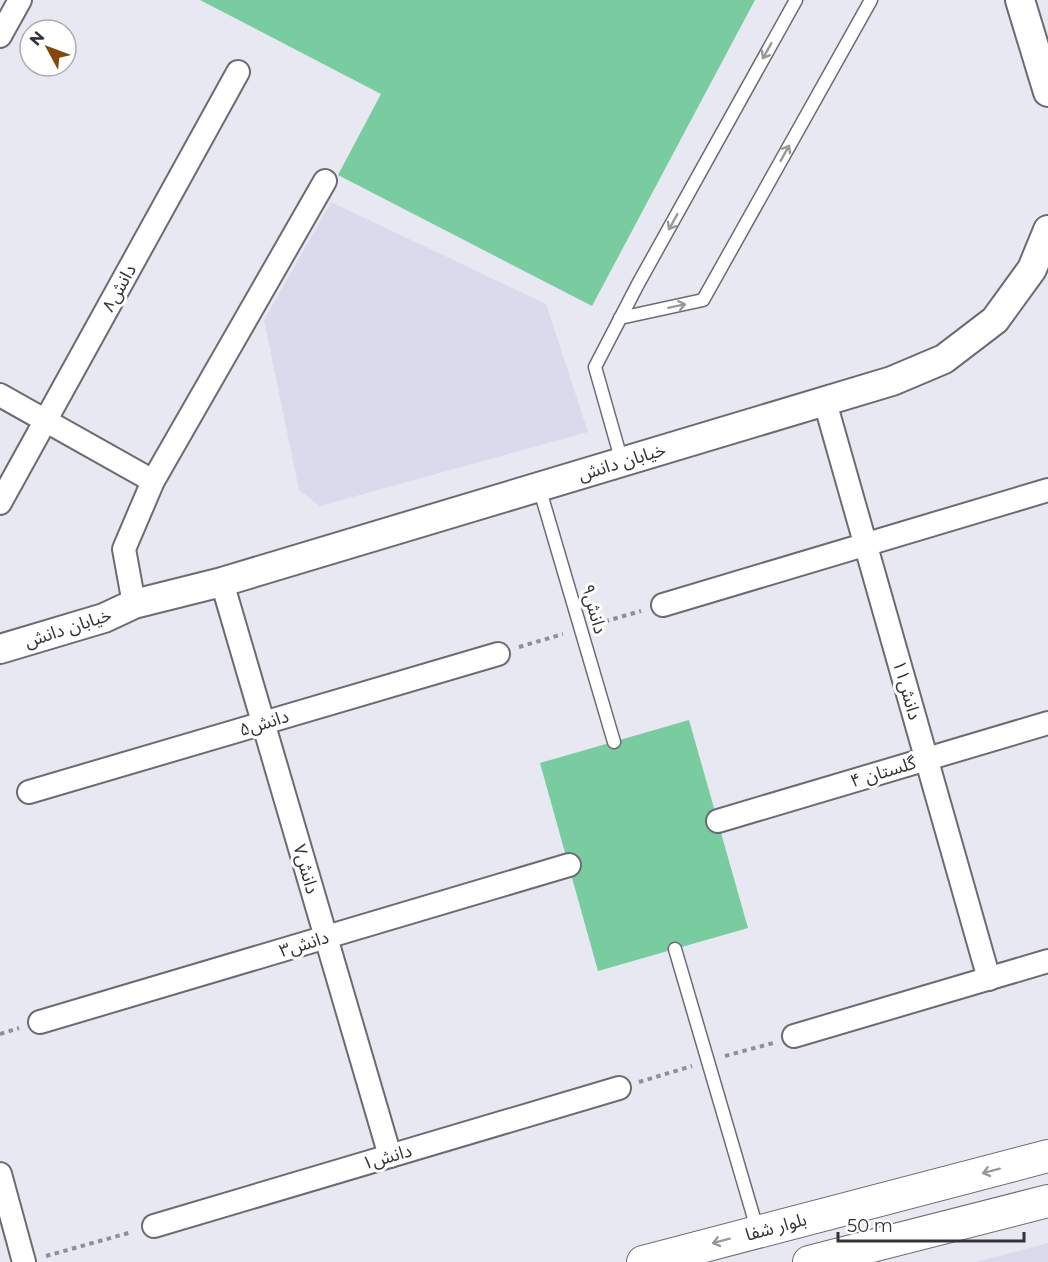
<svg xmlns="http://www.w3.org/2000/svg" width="1048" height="1262" font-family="Montserrat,'Noto Sans Arabic',sans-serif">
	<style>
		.built { fill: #dadaec }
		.green { fill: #79cc9f }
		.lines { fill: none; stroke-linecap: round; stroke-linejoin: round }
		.service-casing { stroke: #6b6b74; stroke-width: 15 }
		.minor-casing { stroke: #6b6b74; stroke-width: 26 }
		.tertiary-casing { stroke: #6b6b74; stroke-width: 32 }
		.secondary-casing { stroke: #6b6b74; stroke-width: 34 }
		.path { stroke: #8f9097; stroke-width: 4; stroke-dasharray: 4.5 4.5; stroke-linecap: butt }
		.service { stroke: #fff; stroke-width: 12 }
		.minor { stroke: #fff; stroke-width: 22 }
		.tertiary { stroke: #fff; stroke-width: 28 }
		.secondary { stroke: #fff; stroke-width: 32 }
		.oneway { stroke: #99999b }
		.labels { text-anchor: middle; stroke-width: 6; stroke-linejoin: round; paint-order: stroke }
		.street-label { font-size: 18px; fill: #333337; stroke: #fff }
	</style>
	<rect width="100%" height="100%" fill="#e7e8f2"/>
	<g class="built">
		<polygon points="331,202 546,304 588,432 320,506 299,490 264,320"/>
		<polygon points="1048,1243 1048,1262 976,1262"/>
	</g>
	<g class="green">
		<polygon points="200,0 755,0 592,306 338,175 381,94"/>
		<polygon points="689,720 748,928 598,971 540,763"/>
	</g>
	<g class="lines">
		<g class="service-casing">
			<g id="service">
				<polyline points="620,318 703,300 871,0"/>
				<polyline points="622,462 595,367 638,284 796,0"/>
				<polyline points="539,487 614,742"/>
				<polyline points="675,949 758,1232"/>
			</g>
		</g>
		<g class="minor-casing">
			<g id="minor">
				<polyline points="0,36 20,0"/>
				<polyline points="0,395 153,481"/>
				<polyline points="825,402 989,979"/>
				<polyline points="0,503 238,72"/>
				<polyline points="222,582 390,1156"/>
				<polyline points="134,604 124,549 153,481 325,181"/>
				<polyline points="663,605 1048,490"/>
				<polyline points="29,792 498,654"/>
				<polyline points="718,821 1048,723"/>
				<polyline points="40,1022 569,865"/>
				<polyline points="794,1036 1048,961"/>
				<polyline points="0,1174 24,1262"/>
				<polyline points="154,1226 619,1088"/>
			</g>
		</g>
		<g class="tertiary-casing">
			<g id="tertiary">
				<polyline points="1020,0 1048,92"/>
				<polyline points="0,649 104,618 134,604 222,582 892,381 944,359 995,320 1032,269 1048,230"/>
			</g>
		</g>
		<g class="secondary-casing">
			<g id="secondary">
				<polyline points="643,1262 1048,1156"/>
				<polyline points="809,1262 1048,1201"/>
			</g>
		</g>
		<g class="path">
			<polyline points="596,624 641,611"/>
			<polyline points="519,647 563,634"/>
			<polyline points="0,1034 19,1028"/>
			<polyline points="725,1056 773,1043"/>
			<polyline points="639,1082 692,1066"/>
			<polyline points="46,1256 132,1232"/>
		</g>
		<use href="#service" class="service"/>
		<use href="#minor" class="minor"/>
		<use href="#tertiary" class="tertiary"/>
		<use href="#secondary" class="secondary"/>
	</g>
	<defs><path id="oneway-shaft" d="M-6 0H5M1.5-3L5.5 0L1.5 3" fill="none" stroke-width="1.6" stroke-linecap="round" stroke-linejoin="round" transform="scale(1.5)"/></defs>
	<g class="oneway">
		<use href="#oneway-shaft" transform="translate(767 51) rotate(119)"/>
		<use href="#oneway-shaft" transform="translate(785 153) rotate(-61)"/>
		<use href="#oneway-shaft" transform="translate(673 222) rotate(119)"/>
		<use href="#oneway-shaft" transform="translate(677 306) rotate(-12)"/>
		<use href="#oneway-shaft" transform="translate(991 1171) rotate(165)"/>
		<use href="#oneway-shaft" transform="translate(721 1241) rotate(165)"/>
	</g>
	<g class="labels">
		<g class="street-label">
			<text transform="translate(119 288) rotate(-61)" y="6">دانش۸</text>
			<text transform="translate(622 462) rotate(-17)" y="6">خیابان دانش</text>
			<text transform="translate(594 609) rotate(74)" y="6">دانش۹</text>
			<text transform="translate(68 628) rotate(-18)" y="6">خیابان دانش</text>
			<text transform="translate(907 690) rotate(74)" y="6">دانش۱۱</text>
			<text transform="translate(264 723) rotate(-17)" y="6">دانش۵</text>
			<text transform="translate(883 772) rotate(-17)" y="6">گلستان ۴</text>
			<text transform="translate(306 869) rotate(74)" y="6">دانش۷</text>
			<text transform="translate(304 944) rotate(-17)" y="6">دانش۳</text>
			<text transform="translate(387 1157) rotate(-16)" y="6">دانش۱</text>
			<text transform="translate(776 1227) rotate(-15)" y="6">بلوار شفا</text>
		</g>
	</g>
	<g transform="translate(48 48) rotate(311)"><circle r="28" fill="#ffffff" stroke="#adadaf" stroke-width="1.5"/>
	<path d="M0-4.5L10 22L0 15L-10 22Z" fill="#854709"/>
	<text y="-9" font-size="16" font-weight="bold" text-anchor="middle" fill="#333337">N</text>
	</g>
	<path d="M838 1232v9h186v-9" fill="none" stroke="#333337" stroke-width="3"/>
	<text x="847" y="1232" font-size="18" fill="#333337" stroke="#ffffff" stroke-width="4.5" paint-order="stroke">50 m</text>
</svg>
